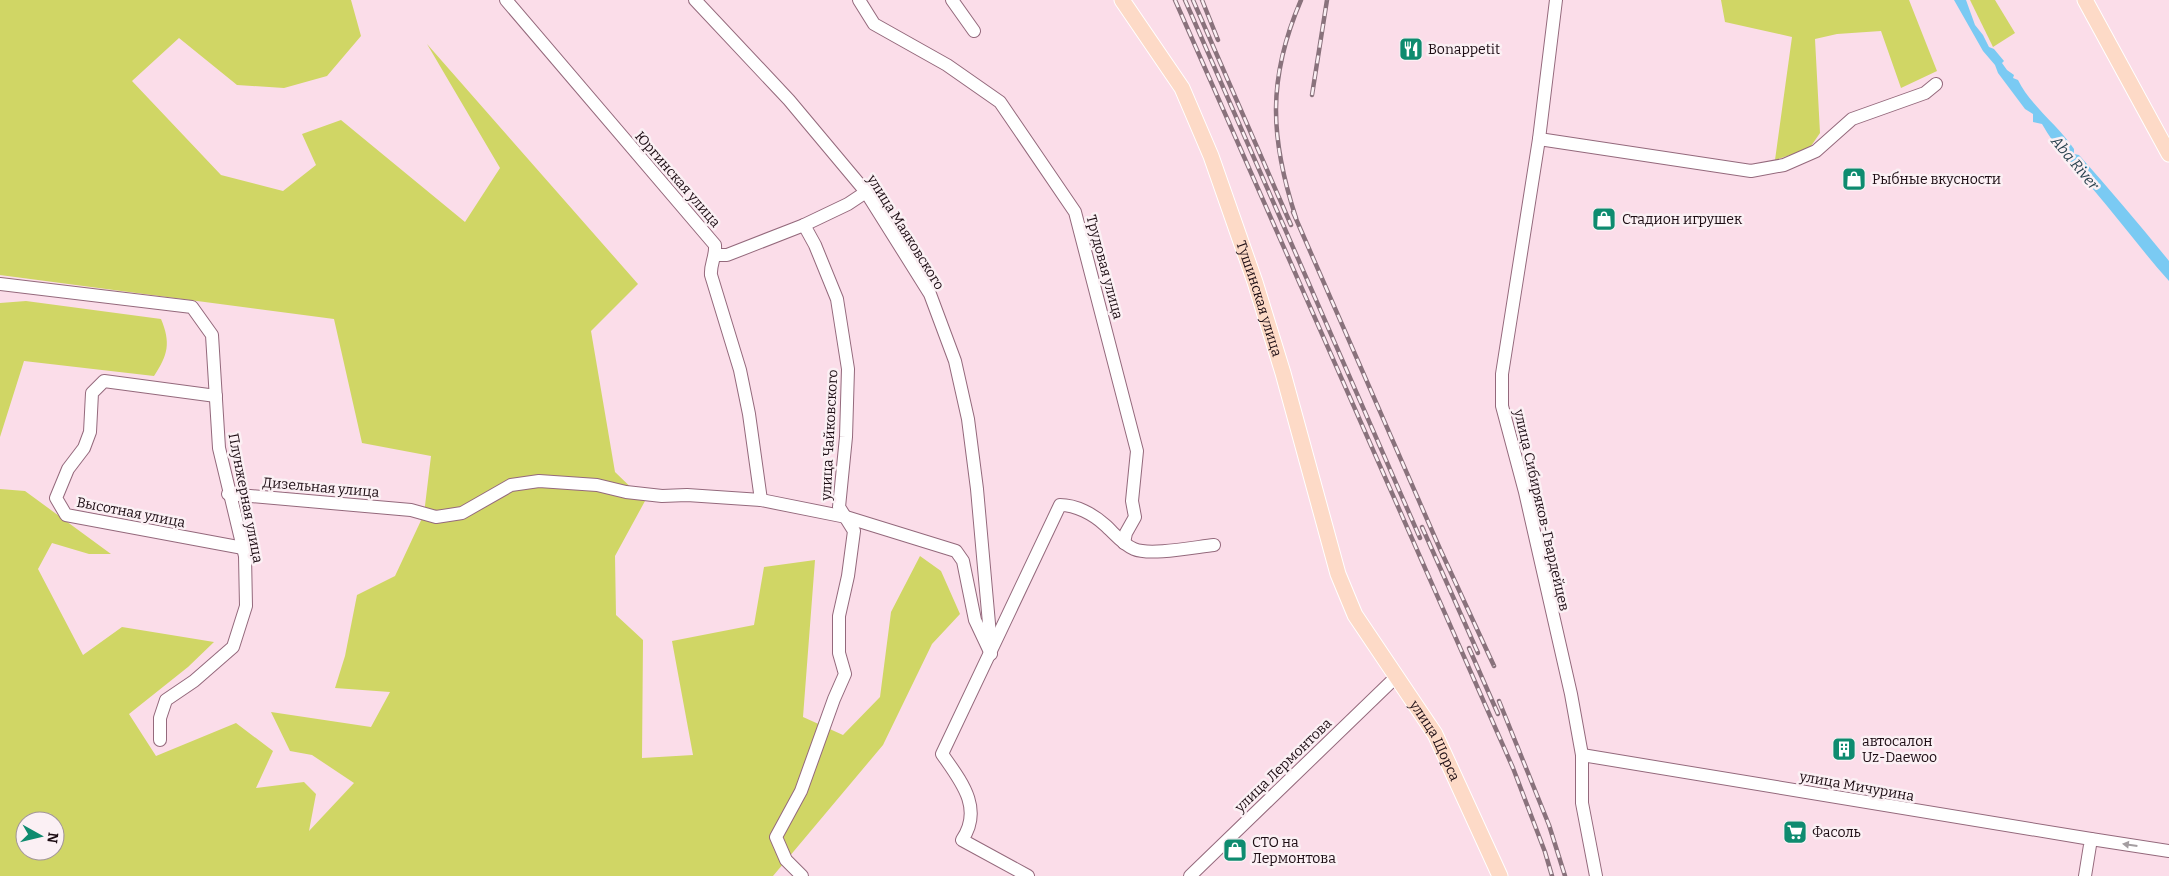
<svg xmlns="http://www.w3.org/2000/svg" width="2169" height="876" font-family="Bitter,serif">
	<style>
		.green { fill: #d0d665; fill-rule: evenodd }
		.water { fill: #7acaf3 }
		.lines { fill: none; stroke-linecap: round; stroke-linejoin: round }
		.minor-casing { stroke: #94697c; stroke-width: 14 }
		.major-casing { stroke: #fff; stroke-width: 17 }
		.minor { stroke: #fff; stroke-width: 12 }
		.major { stroke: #fddac7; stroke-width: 15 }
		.rail-casing { stroke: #89727c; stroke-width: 4.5 }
		.rail { stroke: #fbf0f4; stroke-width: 2.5; stroke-dasharray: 8; stroke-linecap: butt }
		.oneway { fill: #a49ea1 }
		.labels { text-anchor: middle; stroke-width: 5; stroke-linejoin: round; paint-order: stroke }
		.poi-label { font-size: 14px; fill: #1c0c13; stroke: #fbf0f4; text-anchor: start }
		.street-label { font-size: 14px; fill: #1c0c13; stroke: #fbf0f4 }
		.water-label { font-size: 15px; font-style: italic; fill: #27404d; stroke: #fbf0f4 }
	</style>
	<rect width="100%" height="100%" fill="#fbdde9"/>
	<g class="green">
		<path d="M0 0H351L361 36 327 76 284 88 237 85 179 38 132 81 221 175 283 191 316 165 302 134 341 120 465 222 500 168 427 44 638 284 591 331 615 472 645 501 615 556 616 615 643 640 642 758 693 755 672 641 754 625 764 567 815 560 803 717 843 735 880 697 891 612 920 556 941 571 960 614 932 644 883 745 773 876H0V489L25 491 111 554H89L52 543 38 569 83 655 122 627 214 642 188 667 129 714 156 756 236 723 273 751 256 788 304 782 316 794 309 831 354 783 312 755 290 751 271 712 371 727 390 692 335 688 345 656 357 595 395 576 424 514 431 456 362 443 334 319 0 275ZM25 821H55V851H25Z"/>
		<polygon points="1721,0 1909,0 1937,71 1901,88 1881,31 1837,34 1815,39 1820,133 1809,149 1775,160 1792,37 1725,22"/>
		<polygon points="1970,0 1995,0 2015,33 1993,47"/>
		<path d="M26 301 161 319C171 343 168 355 154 376L24 361 0 437V303Z"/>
	</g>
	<path class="water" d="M1954 0H1966L1975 25 1983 35 1989 47 1994 49 2004 61 2002 63 2007 70 2014 75 2013 78 2018 80C2030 105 2059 126 2074 149V154L2079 155C2110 190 2140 225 2169 261V281C2142 251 2118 218 2092 188 2074 167 2056 149 2042 124L2033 122V114L2025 109 1998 73 1995 65 1983 51Z"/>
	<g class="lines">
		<g class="minor-casing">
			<g id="minor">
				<path d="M506 0 715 245C716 257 710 264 711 275L740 370 749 414 761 500"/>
				<polyline points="695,0 789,100 866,192 930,294 955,361 968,419 977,489 991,646"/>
				<polyline points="859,0 874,24 947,65 1000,102 1075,212 1137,451 1132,501 1135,517 1126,533 1124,543"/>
				<polyline points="952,0 974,31"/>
				<polyline points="1556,0 1539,139 1502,374 1502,406 1525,492 1571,694 1582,755 1582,803 1596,876"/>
				<polyline points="1539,139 1751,171 1784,165 1816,151 1852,119 1925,93 1936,84"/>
				<polyline points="716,255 727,255 804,225"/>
				<polyline points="0,284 192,307 212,335 219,448 245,556 246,606 233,647 194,681 166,700 160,718 160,740"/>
				<polyline points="216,396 104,381 92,393 90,432 84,448 68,469 56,498 66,515 243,548"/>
				<polyline points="228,494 411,510 436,517 462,513 511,485 539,481 597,485 626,492 662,496 687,495 761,500 846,517 956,551 963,561 975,620 991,654"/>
				<polyline points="1582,755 2091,839 2085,876"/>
				<polyline points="2091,839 2169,851"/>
				<polyline points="802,876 786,860 776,837 801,791 834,699 845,674 839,653 839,616 848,576 854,531 839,507 846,437 848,369 837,299 815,245 804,225 848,204 866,192"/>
				<path d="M1028 876 962 840C984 808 960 780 942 754L1060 505C1076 505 1093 514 1105 525 1114 533 1122 544 1134 549 1150 556 1195 547 1214 545"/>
				<polyline points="1190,876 1397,676"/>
			</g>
		</g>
		<g class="major-casing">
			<g id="major">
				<path id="s1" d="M1122 0 1182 88 1211 156 1255 282 1283 373 1338 574 1355 615 1435 734 1500 876"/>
				<polyline points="2085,0 2169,154"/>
			</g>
		</g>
		<use href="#minor" class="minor"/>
		<use href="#major" class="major"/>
		<g class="rail-casing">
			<g id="rail">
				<polyline points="1175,0 1513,768 1545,852 1552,876"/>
				<polyline points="1185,0 1420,538"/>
				<polyline points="1193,0 1291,225"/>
				<polyline points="1202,0 1218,40"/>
				<polyline points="1312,95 1327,0"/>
				<polyline points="1293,212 1440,549 1494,666"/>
				<path d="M1296 218C1270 138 1267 79 1301 0"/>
				<polyline points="1422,527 1478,653"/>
				<polyline points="1469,648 1498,714"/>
				<polyline points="1499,701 1549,825 1565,876"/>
			</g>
		</g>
		<use href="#rail" class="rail"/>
	</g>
	<defs><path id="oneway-solid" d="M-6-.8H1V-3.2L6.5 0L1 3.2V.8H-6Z" transform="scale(1.25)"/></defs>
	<use class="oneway" href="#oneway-solid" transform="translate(2130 845) rotate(-172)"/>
	<defs>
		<g id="restaurant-square" transform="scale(1.25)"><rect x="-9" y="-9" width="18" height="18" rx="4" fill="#0e8b6f" stroke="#fbf0f4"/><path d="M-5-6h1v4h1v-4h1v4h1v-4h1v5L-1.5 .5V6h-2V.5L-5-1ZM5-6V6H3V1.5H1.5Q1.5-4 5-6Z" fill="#fff"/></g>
		<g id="shop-square" transform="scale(1.25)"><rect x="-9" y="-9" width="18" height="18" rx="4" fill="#0e8b6f" stroke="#fbf0f4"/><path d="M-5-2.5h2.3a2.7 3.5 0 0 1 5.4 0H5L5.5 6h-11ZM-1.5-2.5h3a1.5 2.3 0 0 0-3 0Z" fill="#fff"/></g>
		<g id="building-square" transform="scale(1.25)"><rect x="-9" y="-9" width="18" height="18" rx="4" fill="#0e8b6f" stroke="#fbf0f4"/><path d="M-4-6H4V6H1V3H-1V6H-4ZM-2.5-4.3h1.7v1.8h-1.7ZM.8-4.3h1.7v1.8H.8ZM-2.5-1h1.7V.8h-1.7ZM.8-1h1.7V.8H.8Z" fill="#fff"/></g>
		<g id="supermarket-square" transform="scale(1.25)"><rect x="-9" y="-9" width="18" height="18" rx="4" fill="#0e8b6f" stroke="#fbf0f4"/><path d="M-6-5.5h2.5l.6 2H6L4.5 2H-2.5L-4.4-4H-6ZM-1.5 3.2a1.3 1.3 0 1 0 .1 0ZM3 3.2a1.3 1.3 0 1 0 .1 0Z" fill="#fff"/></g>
	</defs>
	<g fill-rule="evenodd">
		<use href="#restaurant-square" x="1411" y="49"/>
		<use href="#shop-square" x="1854" y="179"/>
		<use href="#shop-square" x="1604" y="219"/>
		<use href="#building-square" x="1844" y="749"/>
		<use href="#supermarket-square" x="1795" y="832"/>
		<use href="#shop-square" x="1235" y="850"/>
	</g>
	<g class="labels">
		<g class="poi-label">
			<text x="1428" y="54">Bonappetit</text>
			<text x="1872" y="184">Рыбные вкусности</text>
			<text x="1622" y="224">Стадион игрушек</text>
			<text x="1862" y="746">автосалон<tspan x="1862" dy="16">Uz-Daewoo</tspan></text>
			<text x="1812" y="837">Фасоль</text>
			<text x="1252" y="847">СТО на<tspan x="1252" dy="16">Лермонтова</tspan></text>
		</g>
		<g class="street-label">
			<text transform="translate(678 179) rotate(49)" y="5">Юргинская улица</text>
			<text transform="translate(906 232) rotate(58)" y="5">улица Маяковского</text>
			<text transform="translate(1105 267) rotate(75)" y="5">Трудовая улица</text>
			<text dy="5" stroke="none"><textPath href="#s1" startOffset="331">Тушинская улица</textPath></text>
			<text transform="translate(829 435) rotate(-87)" y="5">улица Чайковского</text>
			<text transform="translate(321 487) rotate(5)" y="5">Дизельная улица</text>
			<text transform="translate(246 498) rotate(79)" y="5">Плунжерная улица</text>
			<text transform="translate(1542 510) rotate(77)" y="5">улица Сибиряков-Гвардейцев</text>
			<text transform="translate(131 512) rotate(11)" y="5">Высотная улица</text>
			<text dy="5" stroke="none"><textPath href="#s1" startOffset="811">улица Щорса</textPath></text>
			<text transform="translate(1283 765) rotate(-44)" y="5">улица Лермонтова</text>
			<text transform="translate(1857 786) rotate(10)" y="5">улица Мичурина</text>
		</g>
		<g class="water-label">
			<text transform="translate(2075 163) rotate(50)" y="5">Aba River</text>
		</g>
	</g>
	<g transform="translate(40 836) rotate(98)"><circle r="24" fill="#fbf0f4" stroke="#a2959a"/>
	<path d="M0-4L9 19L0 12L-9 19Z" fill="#0e8b6f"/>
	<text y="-8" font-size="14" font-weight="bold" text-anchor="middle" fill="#1c0c13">N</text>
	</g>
</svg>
